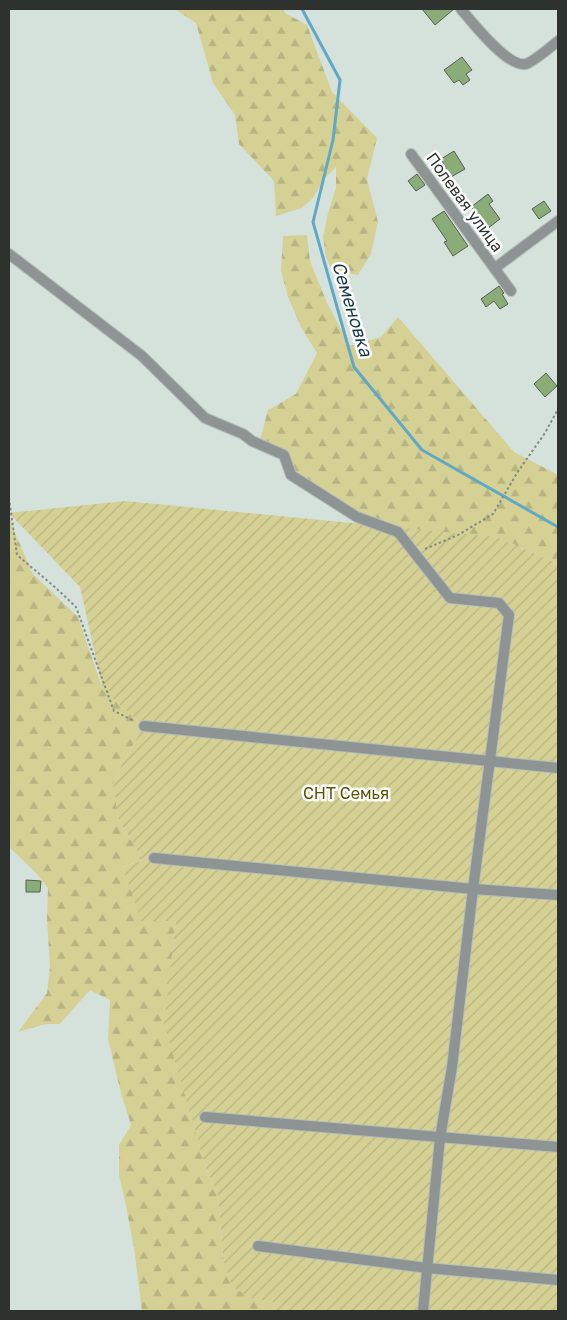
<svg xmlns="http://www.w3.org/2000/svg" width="567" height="1320" font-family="'Golos Text',sans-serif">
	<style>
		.forest { fill: url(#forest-firs) }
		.garden { fill: url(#garden-furrows) }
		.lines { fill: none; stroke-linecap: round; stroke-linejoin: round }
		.stream { stroke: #60a8c6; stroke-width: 3 }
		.building { fill: #8aad77; stroke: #585e55 }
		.minor-casing { stroke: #b3bfb9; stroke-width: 12 }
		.path { stroke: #828b86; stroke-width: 2; stroke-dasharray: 2.5 2.5; stroke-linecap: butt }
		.minor { stroke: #8e9494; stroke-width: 10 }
		.labels { text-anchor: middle; stroke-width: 5; stroke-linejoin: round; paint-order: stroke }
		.street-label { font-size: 16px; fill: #2d322f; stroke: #fff }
		.park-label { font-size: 16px; fill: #595200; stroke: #fff }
		.water-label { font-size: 18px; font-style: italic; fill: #183a47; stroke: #fff }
	</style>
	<defs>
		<pattern id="forest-firs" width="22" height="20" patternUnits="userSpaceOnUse" patternTransform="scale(1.25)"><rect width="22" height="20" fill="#d5d195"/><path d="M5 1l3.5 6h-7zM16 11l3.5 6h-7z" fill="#b7b481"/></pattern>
		<pattern id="garden-furrows" width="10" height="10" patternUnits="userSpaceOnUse" patternTransform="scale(1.25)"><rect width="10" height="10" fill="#d5d195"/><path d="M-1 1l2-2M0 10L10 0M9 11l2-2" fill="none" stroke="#b7b481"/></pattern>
	</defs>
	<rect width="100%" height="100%" fill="#d5e2db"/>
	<g class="forest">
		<polygon points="175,9 284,9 285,13 307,25 332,92 377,138 367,179 378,222 371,254 358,275 332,270 326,257 323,237 328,213 336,188 336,167 325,178 313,198 302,208 276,216 274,181 239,144 235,115 213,83 196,23"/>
		<polygon points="307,235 310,261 327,303 350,346 381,337 398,317 514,452 558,475 558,564 497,537 398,532 357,517 291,475 284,455 259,444 268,410 296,394 317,353 302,329 288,297 281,271 283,236"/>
		<polygon points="9,513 15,533 33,574 78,617 103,690 144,726 123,762 113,783 119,820 143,860 123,867 176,920 165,1023 205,1165 218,1195 223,1258 253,1299 273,1302 274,1311 142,1311 134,1248 126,1206 119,1175 119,1145 131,1125 121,1093 108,1039 110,1000 90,990 60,1024 46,1024 18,1032 47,993 50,967 47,919 48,888 35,872 9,847"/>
	</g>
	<polygon class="garden" points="125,501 497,537 558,564 558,1311 274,1311 273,1302 253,1299 232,1287 223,1258 218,1195 205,1165 164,1023 176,921 141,921 123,867 143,860 119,820 113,783 123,762 144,726 103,690 80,587 9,513"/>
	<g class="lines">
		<polyline class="stream" points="302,9 340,80 333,140 313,222 354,367 422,450 558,527"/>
	</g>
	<g class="building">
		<polygon points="422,9 454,9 435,25"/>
		<polygon points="462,57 472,70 466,74 470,80 463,85 459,80 454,83 444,70"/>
		<polygon points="454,151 465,169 451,177 441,159"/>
		<polygon points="417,174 425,185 416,191 408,181"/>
		<polygon points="488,194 493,201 489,204 500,219 487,229 471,207"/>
		<polygon points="544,201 551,211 539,219 532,209"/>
		<polygon points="444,211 468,246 453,256 444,242 447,241 432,219"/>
		<polygon points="499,286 504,293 502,294 508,304 500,309 494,301 486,307 481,299"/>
		<polygon points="546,373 557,386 545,397 534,384"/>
		<polygon points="26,880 41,881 40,892 26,892"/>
	</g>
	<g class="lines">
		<g class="minor-casing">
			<g id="minor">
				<path d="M461 9C472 22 508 68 526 64 532 62 552 46 558 41"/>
				<polyline points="411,154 511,291"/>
				<polyline points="9,254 142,356 205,418 243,434 252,441 284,455 291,475 357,517 398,532 450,598 499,603 509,615 473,889 452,1067 440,1138 423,1311"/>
				<polyline points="495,268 558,221"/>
				<polyline points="144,726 558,768"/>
				<polyline points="154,858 473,889 558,895"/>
				<polyline points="205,1117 558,1147"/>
				<polyline points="258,1246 427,1268 558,1280"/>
			</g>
		</g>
		<g class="path">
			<polyline points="9,498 17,555 56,588 76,607 114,711 134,721"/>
			<polyline points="425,549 458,535 493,514 517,473 545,433 558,409"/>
		</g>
		<use href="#minor" class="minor"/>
	</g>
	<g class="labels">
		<g class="street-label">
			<text transform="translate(465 202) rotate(54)" y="6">Полевая улица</text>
		</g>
		<g class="park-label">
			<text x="346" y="799">СНТ Семья</text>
		</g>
		<g class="water-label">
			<text transform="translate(352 309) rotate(73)" y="6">Семеновка</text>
		</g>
	</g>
	<rect width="567" height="1320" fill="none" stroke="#2d322f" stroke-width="20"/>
</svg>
